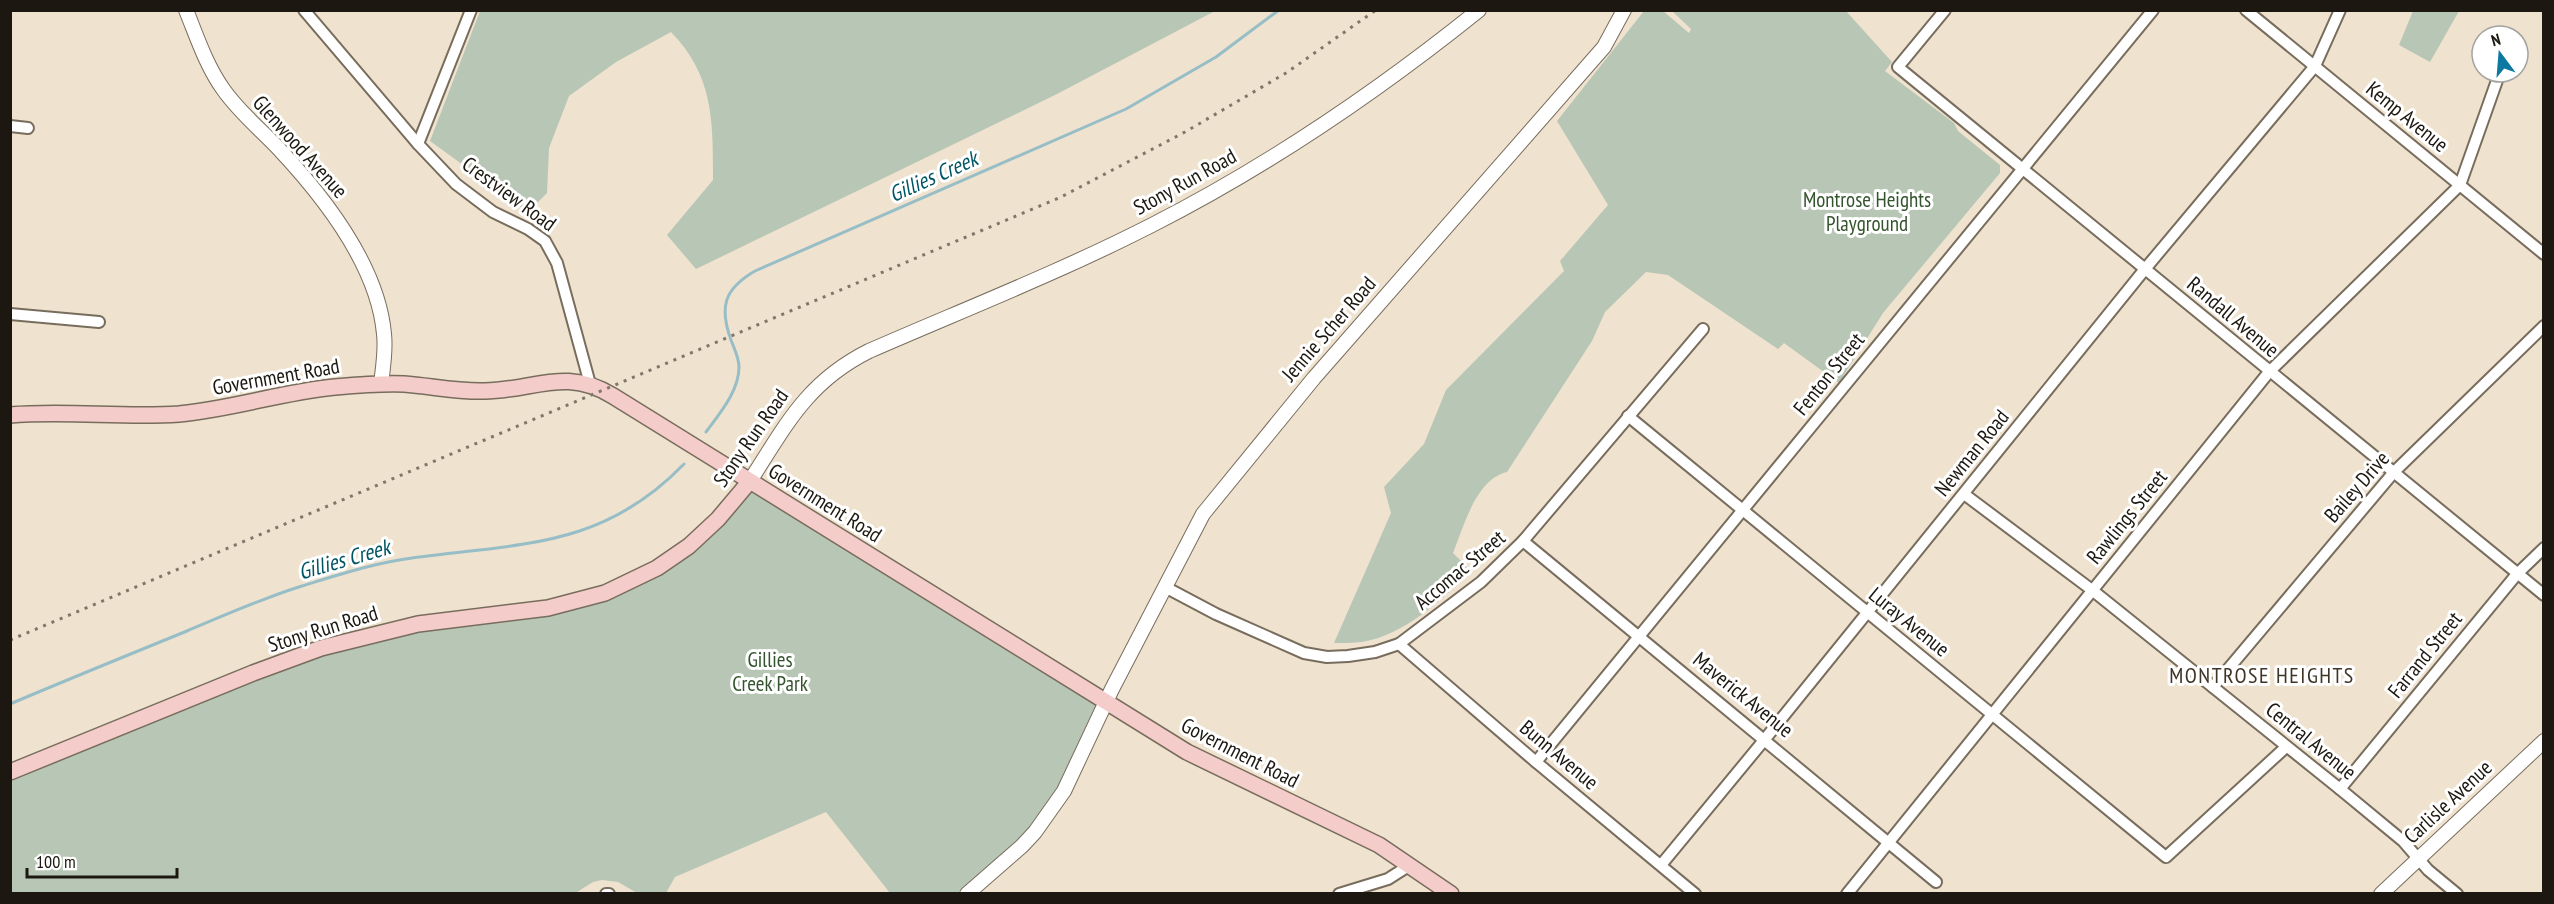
<svg xmlns="http://www.w3.org/2000/svg" width="2554" height="904" font-family="'PT Sans Narrow',sans-serif">
	<style>
		.green { fill: #b8c6b5 }
		.lines { fill: none; stroke-linecap: round; stroke-linejoin: round }
		.stream { stroke: #97bec7; stroke-width: 3 }
		.minor-casing { stroke: #786d5d; stroke-width: 14 }
		.tertiary-casing { stroke: #786d5d; stroke-width: 16 }
		.secondary-casing { stroke: #786d5d; stroke-width: 18 }
		.minor { stroke: #fff; stroke-width: 10 }
		.tertiary { stroke: #fff; stroke-width: 14 }
		.secondary { stroke: #f4ccca; stroke-width: 15 }
		.rail { stroke: #7f776a; stroke-width: 3; stroke-dasharray: 3 6; stroke-linecap: butt }
		.labels { text-anchor: middle; stroke-width: 6; stroke-linejoin: round; paint-order: stroke }
		.street-label { font-size: 21px; fill: #1c1811; stroke: #fff }
		.park-label { font-size: 21px; fill: #34542d; stroke: #fff }
		.water-label { font-size: 22px; font-style: italic; fill: #005564; stroke: #fff }
		.neighbourhood-label { font-size: 22px; letter-spacing: 1.5px; fill: #3f3526; stroke: #fff }
	</style>
	<rect width="100%" height="100%" fill="#efe2cf"/>
	<g class="green">
		<path d="M480 11V10L1215 11 1057 94 696 269 667 235 713 180C713 122 714 76 671 32L616 62 569 96 549 148 547 193 528 212 430 141Z"/>
		<path d="M1644 11H1663L1689 33 1691 29 1672 11H1846L1892 62 1885 71 1954 123 1958 131 2000 165V173L1883 313 1839 383 1784 343 1778 349 1668 275 1646 272 1605 312 1592 341 1507 472C1476 479 1464 526 1453 553L1472 572C1440 600 1405 635 1362 642 1353 643 1343 643 1334 643L1391 513 1384 487 1424 444 1446 390 1564 271 1560 261 1608 205 1557 121Z"/>
		<polygon points="2413,11 2459,11 2430,62 2399,45"/>
		<polygon points="750,481 1106,703 1049,813 967,893 890,893 826,812 675,877 666,893 637,893 618,882 602,880 593,882 574,894 11,894 11,772 321,648 548,608 657,568"/>
	</g>
	<g class="lines">
		<g class="stream">
			<path d="M706 432C720 413 739 391 739 367 739 358 734 348 731 340 719 307 724 289 755 271L1126 109 1216 57 1279 10"/>
			<path d="M10 704C69 679 128 655 187 631 225 615 263 598 302 586 338 575 374 563 412 558 520 543 602 549 684 464"/>
		</g>
		<g class="minor-casing">
			<g id="minor">
				<polyline points="304,10 418,144 456,184 493,212 528,229 545,241 557,263 590,384"/>
				<polyline points="1945,10 1898,67 2544,595"/>
				<polyline points="2246,10 2544,254"/>
				<polyline points="10,126 28,128"/>
				<polyline points="418,144 471,10"/>
				<polyline points="10,314 99,322"/>
				<polyline points="1628,416 2166,857 2286,747"/>
				<polyline points="1964,494 2092,590 2340,789 2403,841 2428,870 2457,894"/>
				<polyline points="1523,541 1936,882"/>
				<polyline points="1165,587 1216,614 1304,653 1327,657 1348,656 1375,652 1399,644 1481,582 1523,541 1703,329"/>
				<polyline points="1399,644 1536,762 1695,894"/>
				<polyline points="2213,687 2394,472 2544,326"/>
				<polyline points="1536,762 2153,10"/>
				<polyline points="2340,789 2517,574 2544,548"/>
				<polyline points="1661,865 1765,739 2145,269 2315,66 2340,10"/>
				<polyline points="606,894 609,894"/>
				<polyline points="1339,894 1388,879 1410,865"/>
				<polyline points="1847,894 2269,372 2460,185 2500,72"/>
			</g>
		</g>
		<g class="tertiary-casing">
			<g id="tertiary">
				<path d="M186 10C197 37 206 65 223 89 239 112 260 129 279 149 324 197 378 266 384 334 386 350 383 367 381 384"/>
				<path d="M750 481C786 425 807 382 869 351 963 310 1060 272 1152 225 1268 166 1377 92 1479 10"/>
				<polyline points="967,894 1022,846 1035,832 1064,791 1112,689 1203,514 1314,378 1604,47 1624,10"/>
				<polyline points="2381,894 2544,741"/>
			</g>
		</g>
		<g class="secondary-casing">
			<g id="secondary">
				<path d="M10 415C66 410 123 418 179 414 232 409 282 392 335 387 358 385 381 383 404 384 431 386 458 392 485 391 535 390 566 367 613 396L1187 752 1379 845 1451 894"/>
				<polyline points="10,772 253,673 321,648 418,624 548,608 605,593 657,568 689,546 718,519 750,481"/>
			</g>
		</g>
		<use href="#minor" class="minor"/>
		<use href="#tertiary" class="tertiary"/>
		<use href="#secondary" class="secondary"/>
		<polyline class="rail" points="10,640 1061,197 1185,132 1286,73 1376,10"/>
	</g>
	<g class="labels">
		<g class="street-label">
			<text transform="translate(2407 117) rotate(39)" y="7">Kemp Avenue</text>
			<text transform="translate(300 147) rotate(48)" y="7">Glenwood Avenue</text>
			<text transform="translate(1185 182) rotate(-29)" y="7">Stony Run Road</text>
			<text transform="translate(509 194) rotate(36)" y="7">Crestview Road</text>
			<text transform="translate(2233 317) rotate(40)" y="7">Randall Avenue</text>
			<text transform="translate(1329 329) rotate(-49)" y="7">Jennie Scher Road</text>
			<text transform="translate(1829 374) rotate(-51)" y="7">Fenton Street</text>
			<text transform="translate(276 377) rotate(-10)" y="7">Government Road</text>
			<text transform="translate(751 438) rotate(-55)" y="7">Stony Run Road</text>
			<text transform="translate(1972 453) rotate(-51)" y="7">Newman Road</text>
			<text transform="translate(2357 487) rotate(-49)" y="7">Bailey Drive</text>
			<text transform="translate(825 503) rotate(32)" y="7">Government Road</text>
			<text transform="translate(2127 517) rotate(-51)" y="7">Rawlings Street</text>
			<text transform="translate(1460 570) rotate(-40)" y="7">Accomac Street</text>
			<text transform="translate(1909 622) rotate(39)" y="7">Luray Avenue</text>
			<text transform="translate(323 629) rotate(-17)" y="7">Stony Run Road</text>
			<text transform="translate(2425 655) rotate(-51)" y="7">Farrand Street</text>
			<text transform="translate(1743 695) rotate(39)" y="7">Maverick Avenue</text>
			<text transform="translate(2311 741) rotate(39)" y="7">Central Avenue</text>
			<text transform="translate(1240 753) rotate(27)" y="7">Government Road</text>
			<text transform="translate(1559 755) rotate(40)" y="7">Bunn Avenue</text>
			<text transform="translate(2448 802) rotate(-43)" y="7">Carlisle Avenue</text>
		</g>
		<g class="park-label">
			<text x="1867" y="207">Montrose Heights<tspan x="1867" dy="24">Playground</tspan></text>
			<text x="770" y="667">Gillies<tspan x="770" dy="24">Creek Park</tspan></text>
		</g>
		<g class="water-label">
			<text transform="translate(933 176) rotate(-24)" y="8">Gillies Creek</text>
			<text transform="translate(344 559) rotate(-16)" y="8">Gillies Creek</text>
		</g>
		<g class="neighbourhood-label">
			<text x="2262" y="683">MONTROSE HEIGHTS</text>
		</g>
	</g>
	<rect width="2554" height="904" fill="none" stroke="#1c1811" stroke-width="24"/>
	<g transform="translate(2500 54) rotate(344)"><circle r="28" fill="#ffffff" stroke="#a4a3a0" stroke-width="1.5"/>
	<path d="M0-4.5L10 22L0 15L-10 22Z" fill="#0d79a3"/>
	<text y="-9" font-size="16" font-weight="bold" text-anchor="middle" fill="#1c1811">N</text>
	</g>
	<path d="M27 868v9h150v-9" fill="none" stroke="#1c1811" stroke-width="3"/>
	<text x="36" y="868" font-size="18" fill="#1c1811" stroke="#ffffff" stroke-width="4.5" paint-order="stroke">100 m</text>
</svg>
